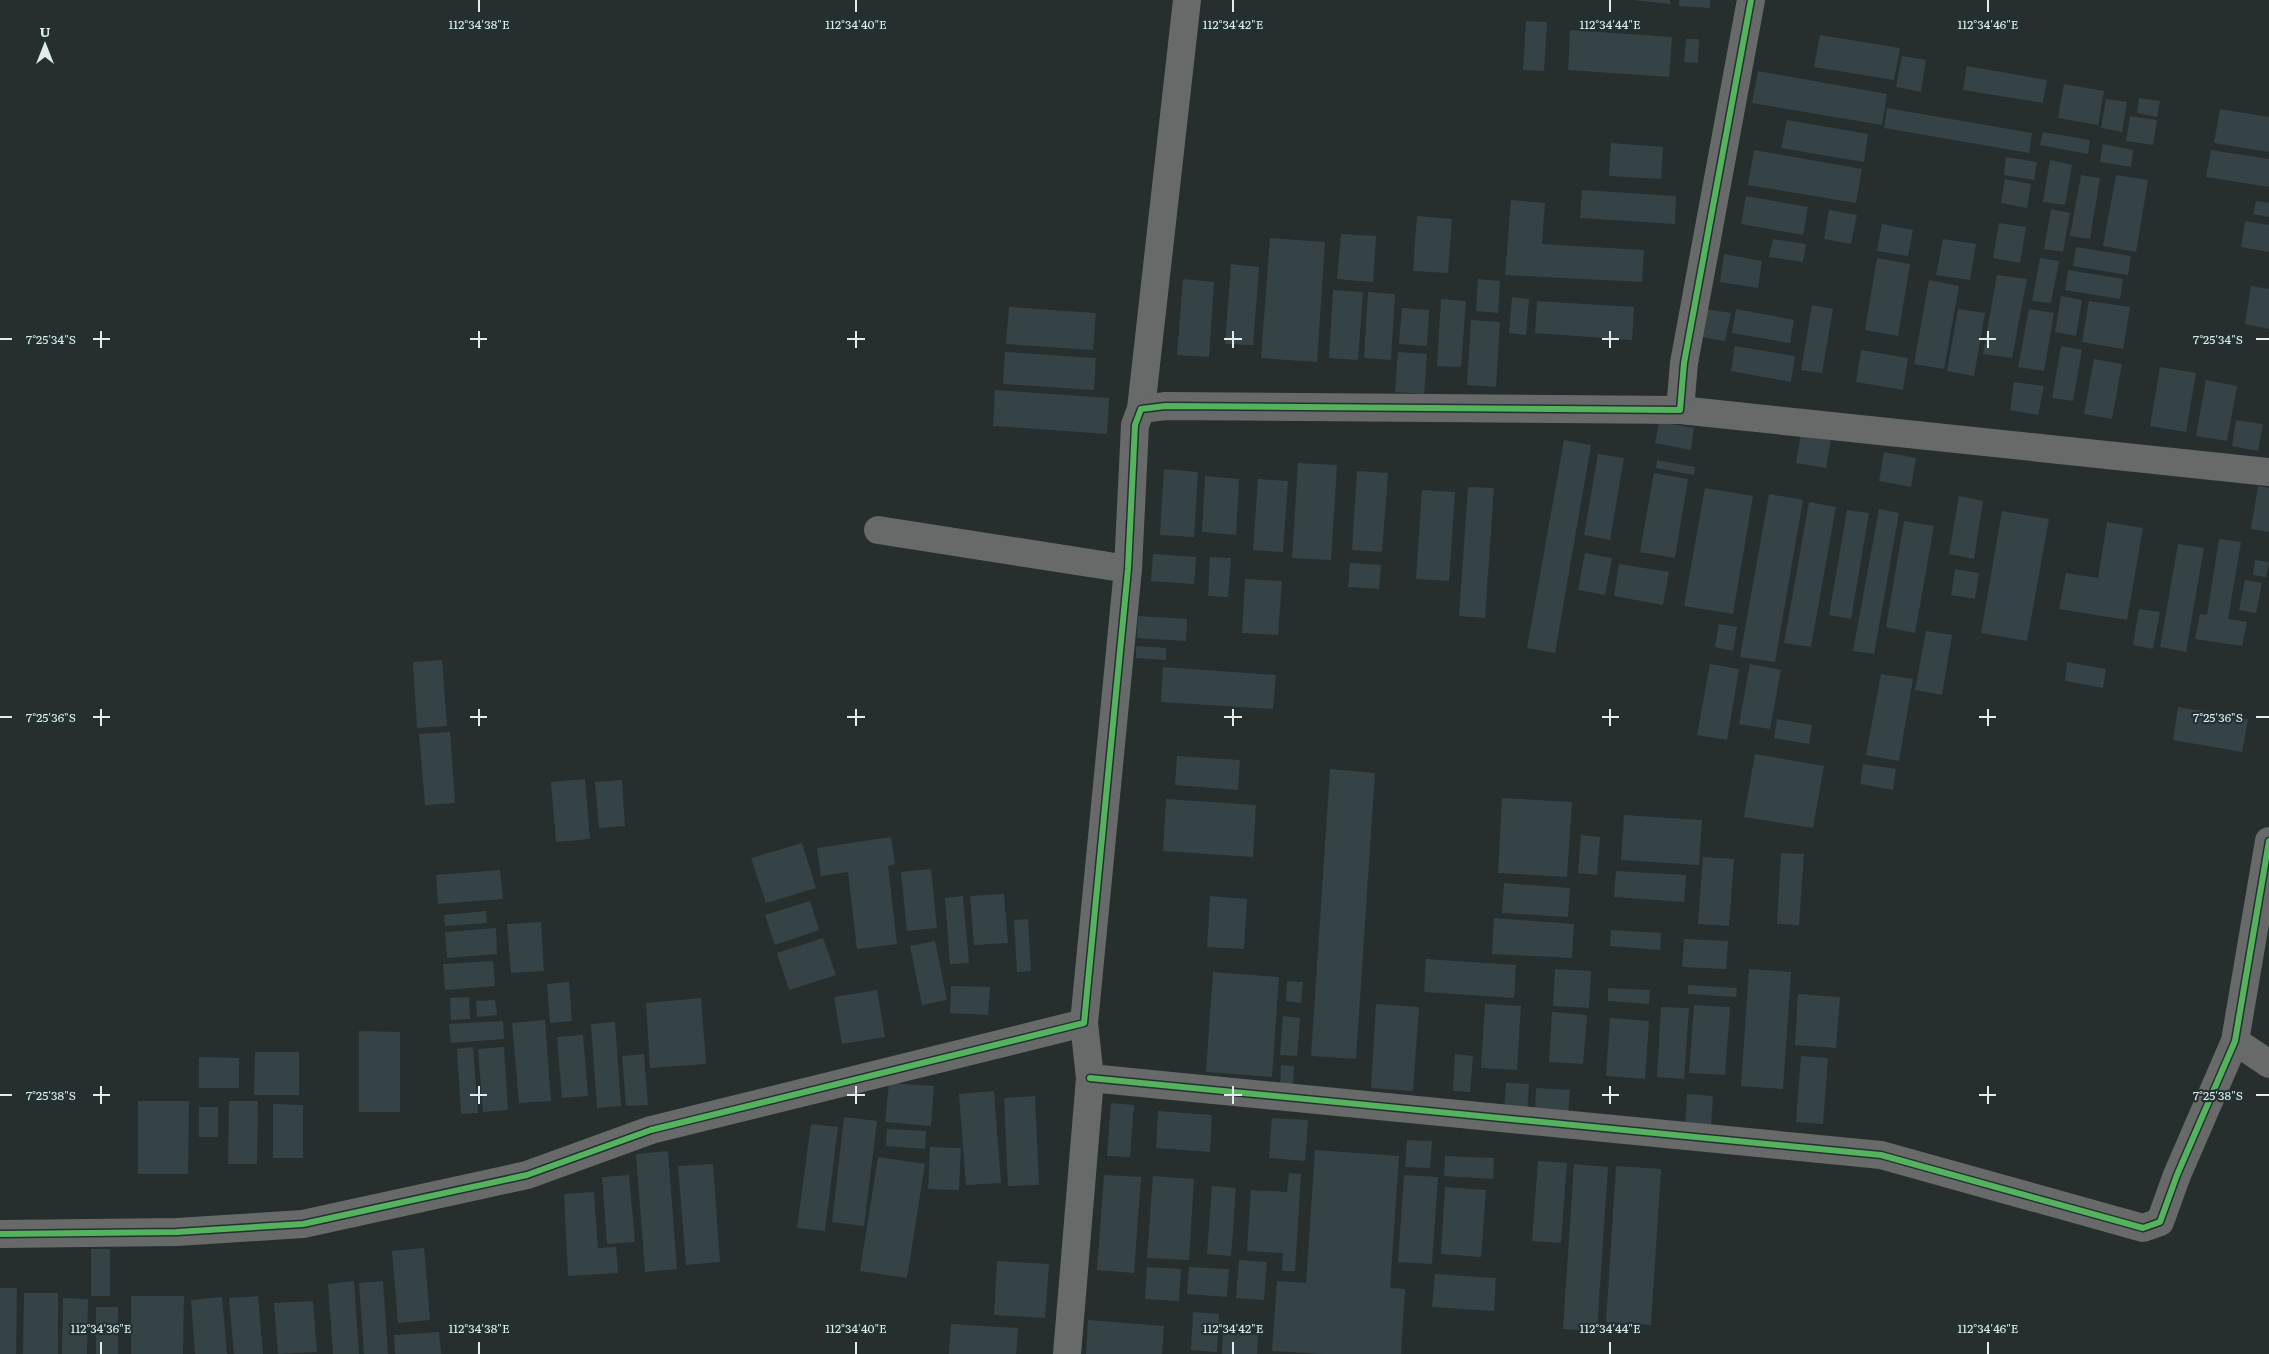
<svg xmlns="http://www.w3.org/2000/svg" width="2269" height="1354" font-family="Literata,serif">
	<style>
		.building { fill: #354347 }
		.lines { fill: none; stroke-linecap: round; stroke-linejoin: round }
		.street { stroke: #676a69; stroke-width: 28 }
		.cycleway-casing { stroke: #223232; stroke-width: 9 }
		.cycleway { stroke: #56b35d; stroke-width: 6 }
		.ticks { fill: none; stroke: #e2ecec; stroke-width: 2 }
		.ticks-label { font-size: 12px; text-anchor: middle; fill: #e2ecec; stroke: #223232; stroke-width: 4.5; stroke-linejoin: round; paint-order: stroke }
	</style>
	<rect width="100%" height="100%" fill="#262e2e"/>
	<g class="building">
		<polygon points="1632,0 1670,0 1670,4"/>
		<polygon points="1679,0 1710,0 1710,8 1679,6"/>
		<polygon points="1526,21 1547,22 1544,71 1523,70"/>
		<polygon points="1570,30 1672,37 1669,77 1568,70"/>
		<polygon points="1820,35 1900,48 1894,80 1814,67"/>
		<polygon points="1686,39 1699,39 1698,63 1684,62"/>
		<polygon points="1902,56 1926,60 1921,92 1896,87"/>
		<polygon points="1967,66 2047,80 2043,103 1963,90"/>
		<polygon points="1758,71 1887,94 1882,125 1752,103"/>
		<polygon points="2064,84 2104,91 2098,125 2058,118"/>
		<polygon points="2139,98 2160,101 2157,117 2137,113"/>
		<polygon points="2106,99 2127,102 2122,132 2101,128"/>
		<polygon points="1887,108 2032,133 2029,153 1884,128"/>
		<polygon points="2220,109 2269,117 2269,152 2214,143"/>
		<polygon points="2130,116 2157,120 2153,145 2126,141"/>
		<polygon points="1787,120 1868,134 1864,162 1781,148"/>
		<polygon points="2043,132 2090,140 2088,154 2040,145"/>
		<polygon points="1611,143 1663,147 1661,179 1609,176"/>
		<polygon points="2103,144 2133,150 2131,167 2100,162"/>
		<polygon points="1754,150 1862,169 1856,203 1748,185"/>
		<polygon points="2211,150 2269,159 2269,187 2206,177"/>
		<polygon points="2006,157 2037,162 2034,180 2004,175"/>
		<polygon points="2050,160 2072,165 2065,205 2043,202"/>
		<polygon points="2081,175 2100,178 2090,239 2070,236"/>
		<polygon points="2116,175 2148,180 2136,252 2103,246"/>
		<polygon points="2005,179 2031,184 2027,208 2001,203"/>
		<polygon points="1582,190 1676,196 1675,224 1580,218"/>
		<polygon points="1746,196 1808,207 1803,235 1741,224"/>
		<polygon points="1511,200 1545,203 1542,244 1644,250 1642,282 1505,275"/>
		<polygon points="2256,201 2269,203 2269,217 2253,214"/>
		<polygon points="2051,209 2070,213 2063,252 2044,249"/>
		<polygon points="1829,210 1857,215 1851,244 1824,239"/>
		<polygon points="1417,216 1452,219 1448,273 1413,271"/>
		<polygon points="2245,221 2269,225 2269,252 2241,247"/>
		<polygon points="1999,223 2026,227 2020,263 1993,258"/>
		<polygon points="1882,224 1913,230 1908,256 1877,251"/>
		<polygon points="1341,234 1376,236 1373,282 1337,279"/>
		<polygon points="1270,238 1325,242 1317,362 1261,358"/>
		<polygon points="1773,239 1806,244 1803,262 1769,257"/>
		<polygon points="1943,239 1976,244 1970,280 1936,275"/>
		<polygon points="2076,247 2131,256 2128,275 2073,266"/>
		<polygon points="1724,254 1762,261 1758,288 1720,282"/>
		<polygon points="1877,258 1910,264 1898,336 1865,330"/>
		<polygon points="2040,258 2059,261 2051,303 2032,301"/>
		<polygon points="1231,264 1259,267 1253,345 1225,344"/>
		<polygon points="2068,270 2123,279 2120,299 2065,290"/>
		<polygon points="1997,275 2027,279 2012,358 1983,354"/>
		<polygon points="1183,279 1214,282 1209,357 1177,355"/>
		<polygon points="1478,279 1500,281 1498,313 1476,311"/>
		<polygon points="1929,280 1959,286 1944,369 1914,364"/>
		<polygon points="2251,286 2269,289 2269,329 2245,324"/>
		<polygon points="1333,290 1363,292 1358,360 1329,358"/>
		<polygon points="1368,292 1395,294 1391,360 1364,358"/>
		<polygon points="2061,296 2082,300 2076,336 2055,332"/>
		<polygon points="1512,297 1529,299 1526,335 1509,333"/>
		<polygon points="1441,299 1466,301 1461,367 1437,366"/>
		<polygon points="1537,301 1634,307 1632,340 1535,333"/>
		<polygon points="2089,301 2130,307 2123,349 2082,342"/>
		<polygon points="1812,305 1833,309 1822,373 1801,370"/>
		<polygon points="1009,307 1096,313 1093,350 1006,344"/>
		<polygon points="1402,308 1429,310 1427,346 1399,344"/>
		<polygon points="1706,309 1731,313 1725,341 1701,337"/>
		<polygon points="1736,309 1794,320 1790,343 1732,333"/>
		<polygon points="1958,309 1985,313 1974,376 1947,371"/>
		<polygon points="2029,309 2054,313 2044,371 2018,367"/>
		<polygon points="1471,320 1500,322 1496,387 1467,385"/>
		<polygon points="1735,346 1795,356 1791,382 1731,371"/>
		<polygon points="2061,346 2082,350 2073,401 2052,398"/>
		<polygon points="1861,350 1908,358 1903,390 1856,382"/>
		<polygon points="1005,352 1096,358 1094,390 1003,384"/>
		<polygon points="1398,352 1427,354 1424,394 1395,392"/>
		<polygon points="2094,359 2122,364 2112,419 2084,414"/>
		<polygon points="2160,367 2196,373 2186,432 2150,426"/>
		<polygon points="2206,380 2237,386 2227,441 2196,436"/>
		<polygon points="2014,382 2044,386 2038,415 2010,410"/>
		<polygon points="995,390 1109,398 1107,434 993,426"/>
		<polygon points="2236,420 2263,424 2258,451 2232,446"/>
		<polygon points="1659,422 1694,428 1691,450 1655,443"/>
		<polygon points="1801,434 1831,439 1826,468 1796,463"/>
		<polygon points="1564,440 1591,445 1555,653 1527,648"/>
		<polygon points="1884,452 1916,458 1911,487 1879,481"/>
		<polygon points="1598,454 1624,458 1610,540 1584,535"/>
		<polygon points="1657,460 1695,467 1694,475 1656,468"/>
		<polygon points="1298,463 1337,465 1331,560 1292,558"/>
		<polygon points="1164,469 1198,472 1194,537 1160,535"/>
		<polygon points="1357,471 1388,473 1382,552 1352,550"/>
		<polygon points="1654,473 1688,479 1675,558 1640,552"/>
		<polygon points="1205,476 1239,479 1236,535 1202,532"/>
		<polygon points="1258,479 1288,481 1283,552 1253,550"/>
		<polygon points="2258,486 2269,488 2269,532 2251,529"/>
		<polygon points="1468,487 1494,488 1485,618 1459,616"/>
		<polygon points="1705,488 1753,496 1733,614 1684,606"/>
		<polygon points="1422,490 1455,492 1449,581 1416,579"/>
		<polygon points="1769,494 1803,500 1775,662 1740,657"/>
		<polygon points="1959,496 1983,501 1974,559 1949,554"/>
		<polygon points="1809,502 1836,507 1811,647 1784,643"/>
		<polygon points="1879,509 1899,513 1874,654 1853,651"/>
		<polygon points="1847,510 1869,513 1851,619 1829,615"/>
		<polygon points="2002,511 2049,519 2027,641 1981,633"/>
		<polygon points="1904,521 1934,526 1915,633 1886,627"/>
		<polygon points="2107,522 2143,528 2127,620 2059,609 2066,573 2098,578"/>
		<polygon points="2219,539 2241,542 2228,619 2247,622 2242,646 2195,639 2200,614 2207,615"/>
		<polygon points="2178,544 2204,548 2186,652 2160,647"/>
		<polygon points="1585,553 1612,558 1605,595 1578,590"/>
		<polygon points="1153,554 1196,557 1194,584 1151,581"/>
		<polygon points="1210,557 1231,558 1228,597 1208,596"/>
		<polygon points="2255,560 2269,562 2266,577 2253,575"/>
		<polygon points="1350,563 1381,565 1379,589 1348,587"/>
		<polygon points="1619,564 1669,572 1663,605 1614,596"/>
		<polygon points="1955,569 1979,573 1975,599 1951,595"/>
		<polygon points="1245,579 1282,581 1278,635 1242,633"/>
		<polygon points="2245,580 2262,583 2256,613 2239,610"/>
		<polygon points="2139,609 2160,612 2153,649 2133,645"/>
		<polygon points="1138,616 1187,619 1186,641 1137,638"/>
		<polygon points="1719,624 1737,627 1733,651 1715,647"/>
		<polygon points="1926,631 1952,635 1942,695 1915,690"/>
		<polygon points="1136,646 1166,648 1166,660 1136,658"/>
		<polygon points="442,660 447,726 417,728 413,662"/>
		<polygon points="2067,662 2106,669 2103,688 2065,681"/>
		<polygon points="1710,664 1739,669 1727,740 1697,735"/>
		<polygon points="1750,664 1781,670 1770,729 1739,724"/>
		<polygon points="1163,667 1276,675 1273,709 1161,702"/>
		<polygon points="1881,674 1913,679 1899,761 1866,755"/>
		<polygon points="2178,707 2248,719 2242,752 2173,740"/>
		<polygon points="1777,719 1812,725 1809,744 1774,738"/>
		<polygon points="450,732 455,803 425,805 419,734"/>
		<polygon points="1755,754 1824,766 1813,828 1744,817"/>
		<polygon points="1177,756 1240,760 1238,790 1175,785"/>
		<polygon points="1863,764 1896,769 1893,790 1860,784"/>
		<polygon points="1330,769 1375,773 1356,1059 1311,1056"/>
		<polygon points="585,779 590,839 556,842 551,782"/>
		<polygon points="622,780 625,826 599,828 595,782"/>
		<polygon points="1502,798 1572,802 1567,877 1498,873"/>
		<polygon points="1166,799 1256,805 1253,857 1163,851"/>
		<polygon points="1624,815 1702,820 1699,865 1621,860"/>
		<polygon points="1581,835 1600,837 1597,875 1578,873"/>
		<polygon points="891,837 895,864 888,866 897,944 857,949 848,872 821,876 817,848"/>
		<polygon points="802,843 816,888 766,903 751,858"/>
		<polygon points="1781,853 1804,854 1799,925 1777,924"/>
		<polygon points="1703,857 1734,859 1729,926 1698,924"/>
		<polygon points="931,869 937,928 907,931 901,872"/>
		<polygon points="500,870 503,899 438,904 436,875"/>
		<polygon points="1616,871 1686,875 1684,902 1614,897"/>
		<polygon points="1504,883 1570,888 1568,917 1502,913"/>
		<polygon points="1004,894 1008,943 974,945 970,896"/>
		<polygon points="963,896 969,963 950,964 945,898"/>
		<polygon points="1210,896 1247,899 1244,949 1207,947"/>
		<polygon points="810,901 819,930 775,945 765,915"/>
		<polygon points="486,911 487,923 445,926 444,915"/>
		<polygon points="1494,918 1574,924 1572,958 1492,954"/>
		<polygon points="1028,919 1031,971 1017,972 1014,920"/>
		<polygon points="541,922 544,971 511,973 507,924"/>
		<polygon points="496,928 497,954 447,958 445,932"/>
		<polygon points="1611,930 1661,933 1660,950 1610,946"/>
		<polygon points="823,938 836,975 789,990 777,953"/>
		<polygon points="1684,939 1728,941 1726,969 1682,967"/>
		<polygon points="935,941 947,1000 922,1005 910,946"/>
		<polygon points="1426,959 1516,965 1514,998 1424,992"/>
		<polygon points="493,961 495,986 445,990 443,964"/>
		<polygon points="1555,969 1591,971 1589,1008 1553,1006"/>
		<polygon points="1749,969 1791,972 1783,1089 1741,1086"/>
		<polygon points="1213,972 1279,977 1272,1077 1206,1072"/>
		<polygon points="1287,981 1303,982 1301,1003 1286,1001"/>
		<polygon points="569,982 572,1021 550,1023 547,984"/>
		<polygon points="1688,985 1737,988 1736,997 1688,994"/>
		<polygon points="951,986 990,987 988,1015 950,1013"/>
		<polygon points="1608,988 1650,990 1649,1004 1608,1001"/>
		<polygon points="877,990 885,1037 842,1044 834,997"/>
		<polygon points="1798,994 1840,997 1836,1048 1795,1045"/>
		<polygon points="469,997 470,1019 451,1020 450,998"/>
		<polygon points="701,998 706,1064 650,1068 646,1003"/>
		<polygon points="495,1000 497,1015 477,1017 476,1001"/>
		<polygon points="1376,1004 1419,1007 1413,1091 1371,1088"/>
		<polygon points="1485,1004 1521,1006 1517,1070 1481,1068"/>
		<polygon points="1694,1005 1730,1007 1725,1075 1689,1073"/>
		<polygon points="1661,1007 1689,1008 1684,1079 1657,1077"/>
		<polygon points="1552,1012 1587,1015 1583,1064 1549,1062"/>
		<polygon points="1283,1016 1300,1018 1297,1056 1280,1055"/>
		<polygon points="1610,1018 1649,1021 1645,1079 1606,1076"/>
		<polygon points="545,1020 551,1101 519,1103 512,1023"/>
		<polygon points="503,1021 504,1039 451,1043 449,1024"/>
		<polygon points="615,1022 621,1106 597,1108 591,1024"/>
		<polygon points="359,1031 400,1032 400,1112 359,1112"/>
		<polygon points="583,1035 588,1096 562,1098 557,1037"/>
		<polygon points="473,1047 478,1113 461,1114 457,1049"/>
		<polygon points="504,1047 508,1110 483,1112 478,1049"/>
		<polygon points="255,1052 299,1052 299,1095 254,1095"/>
		<polygon points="644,1054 648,1105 626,1106 622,1056"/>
		<polygon points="1455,1054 1473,1056 1470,1092 1453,1091"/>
		<polygon points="1801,1056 1828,1058 1823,1124 1796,1122"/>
		<polygon points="199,1057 239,1058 239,1088 199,1088"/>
		<polygon points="1281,1065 1294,1066 1293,1086 1280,1084"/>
		<polygon points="889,1083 934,1086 931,1126 885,1122"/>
		<polygon points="1506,1083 1529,1084 1527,1113 1504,1111"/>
		<polygon points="1536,1088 1570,1090 1568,1115 1535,1113"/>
		<polygon points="994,1091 1001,1183 966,1185 959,1094"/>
		<polygon points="1687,1094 1713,1096 1711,1127 1685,1126"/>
		<polygon points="1035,1096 1039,1185 1008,1186 1004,1098"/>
		<polygon points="138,1101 189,1101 188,1174 138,1174"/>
		<polygon points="229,1101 258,1101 257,1164 228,1164"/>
		<polygon points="1111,1103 1134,1105 1130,1157 1107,1156"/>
		<polygon points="273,1104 303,1105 303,1158 273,1158"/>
		<rect x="199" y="1107" width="19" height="30"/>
		<polygon points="1158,1111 1212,1115 1210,1152 1156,1148"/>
		<polygon points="844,1117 877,1121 864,1226 832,1222"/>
		<polygon points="1272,1118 1308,1120 1305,1161 1269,1158"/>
		<polygon points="811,1124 838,1127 825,1231 797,1228"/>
		<polygon points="887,1129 926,1131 925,1149 886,1146"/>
		<polygon points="1407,1140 1432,1141 1430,1168 1405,1167"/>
		<polygon points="930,1147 961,1148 959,1190 928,1189"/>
		<polygon points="1315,1150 1399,1156 1390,1288 1405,1289 1401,1354 1322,1354 1272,1351 1277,1281 1306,1283"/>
		<polygon points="668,1151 677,1269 645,1272 636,1154"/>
		<polygon points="1445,1156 1494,1158 1493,1179 1444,1176"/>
		<polygon points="878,1157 925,1164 907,1278 860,1271"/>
		<polygon points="1538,1161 1567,1163 1561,1243 1532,1241"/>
		<polygon points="713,1164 720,1262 686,1265 678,1166"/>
		<polygon points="1574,1164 1608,1167 1597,1331 1563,1329"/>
		<polygon points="1616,1166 1661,1169 1651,1325 1606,1322"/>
		<polygon points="1289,1173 1301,1174 1295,1271 1282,1271 1283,1253 1247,1251 1251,1190 1287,1192"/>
		<polygon points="629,1175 635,1242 607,1244 602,1177"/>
		<polygon points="1104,1175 1141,1177 1134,1273 1097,1270"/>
		<polygon points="1404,1175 1438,1177 1432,1264 1398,1262"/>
		<polygon points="1153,1176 1194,1179 1189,1260 1147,1258"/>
		<polygon points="1212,1186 1236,1188 1231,1256 1207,1254"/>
		<polygon points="1445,1187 1486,1190 1481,1257 1441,1254"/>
		<polygon points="594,1192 598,1248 616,1247 618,1273 568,1276 564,1194"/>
		<polygon points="424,1248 430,1320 398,1323 392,1251"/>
		<rect x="91" y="1249" width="19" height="47"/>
		<polygon points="1239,1260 1267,1262 1264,1300 1236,1298"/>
		<polygon points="997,1261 1049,1264 1045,1318 994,1315"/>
		<polygon points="1147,1267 1181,1269 1179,1301 1145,1299"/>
		<polygon points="1189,1267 1229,1269 1227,1297 1187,1294"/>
		<polygon points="1435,1274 1496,1278 1494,1311 1432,1307"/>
		<polygon points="354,1281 359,1354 333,1354 328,1284"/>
		<polygon points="383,1281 388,1354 364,1354 359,1283"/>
		<polygon points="0,1288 17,1288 16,1354 0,1354"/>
		<polygon points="24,1293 58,1293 58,1354 23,1354"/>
		<polygon points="131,1296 184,1296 183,1354 131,1354"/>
		<polygon points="258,1296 263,1354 234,1354 229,1298"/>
		<polygon points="222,1297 227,1354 195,1354 191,1300"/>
		<polygon points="63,1298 88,1299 87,1354 62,1354"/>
		<polygon points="313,1301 317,1352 278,1354 274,1303"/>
		<rect x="96" y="1307" width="22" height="47"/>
		<polygon points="1193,1312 1219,1314 1217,1352 1191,1350"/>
		<polygon points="1088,1320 1164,1326 1162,1354 1086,1354"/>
		<polygon points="951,1324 1018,1328 1016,1354 949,1354"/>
		<polygon points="439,1332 441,1354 395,1354 394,1335"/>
		<polygon points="1223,1332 1258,1335 1257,1354 1222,1354"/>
	</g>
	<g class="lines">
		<g class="street">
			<polyline points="1141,409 1187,0"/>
			<polyline points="1680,410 2269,472"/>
			<polyline points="878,530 1128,569"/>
			<polyline points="2235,1041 2269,1064"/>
			<polyline points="1090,1078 1881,1155 2143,1228 2160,1222 2177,1175 2235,1041 2269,841"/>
			<polyline points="0,1234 177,1232 303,1224 527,1175 651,1130 1084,1023 1128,569 1135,425 1141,409 1166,406 1680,410 1684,363 1751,0"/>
			<polyline points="1067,1354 1090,1078 1084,1023"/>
		</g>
		<g class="cycleway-casing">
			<g id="cycleway">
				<polyline points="1090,1078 1881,1155 2143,1228 2160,1222 2177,1175 2235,1041 2269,841"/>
				<polyline points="0,1234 177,1232 303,1224 527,1175 651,1130 1084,1023 1128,569 1135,425 1141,409 1166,406 1680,410 1684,363 1751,0"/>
			</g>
		</g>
		<use href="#cycleway" class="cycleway"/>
	</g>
	<path class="ticks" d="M479 0V12M856 0V12M1233 0V12M1610 0V12M1988 0V12M101 331V348M479 331V348M856 331V348M1233 331V348M1610 331V348M1988 331V348M0 339H12M93 339H110M470 339H487M847 339H865M1224 339H1242M1602 339H1619M1979 339H1996M2256 339H2269M101 709V726M479 709V726M856 709V726M1233 709V726M1610 709V726M1988 709V726M0 717H12M93 717H110M470 717H487M847 717H865M1224 717H1242M1602 717H1619M1979 717H1996M2256 717H2269M101 1086V1104M479 1086V1104M856 1086V1104M1233 1086V1104M1610 1086V1104M1988 1086V1104M0 1095H12M93 1095H110M470 1095H487M847 1095H865M1224 1095H1242M1602 1095H1619M1979 1095H1996M2256 1095H2269M101 1342V1354M479 1342V1354M856 1342V1354M1233 1342V1354M1610 1342V1354M1988 1342V1354"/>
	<g class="ticks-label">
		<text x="479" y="29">112°34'38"E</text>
		<text x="856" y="29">112°34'40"E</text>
		<text x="1233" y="29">112°34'42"E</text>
		<text x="1610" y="29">112°34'44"E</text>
		<text x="1988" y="29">112°34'46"E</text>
		<text x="51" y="344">7°25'34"S</text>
		<text x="2218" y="344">7°25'34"S</text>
		<text x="51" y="722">7°25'36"S</text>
		<text x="2218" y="722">7°25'36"S</text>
		<text x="51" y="1100">7°25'38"S</text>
		<text x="2218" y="1100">7°25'38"S</text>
		<text x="101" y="1333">112°34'36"E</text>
		<text x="479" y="1333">112°34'38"E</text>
		<text x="856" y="1333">112°34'40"E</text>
		<text x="1233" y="1333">112°34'42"E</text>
		<text x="1610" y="1333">112°34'44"E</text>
		<text x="1988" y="1333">112°34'46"E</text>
	</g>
	<g transform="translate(45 45)" stroke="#223232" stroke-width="4" paint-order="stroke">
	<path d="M0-4L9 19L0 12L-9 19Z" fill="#e2ecec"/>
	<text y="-8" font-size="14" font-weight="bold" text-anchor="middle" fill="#e2ecec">U</text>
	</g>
</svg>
